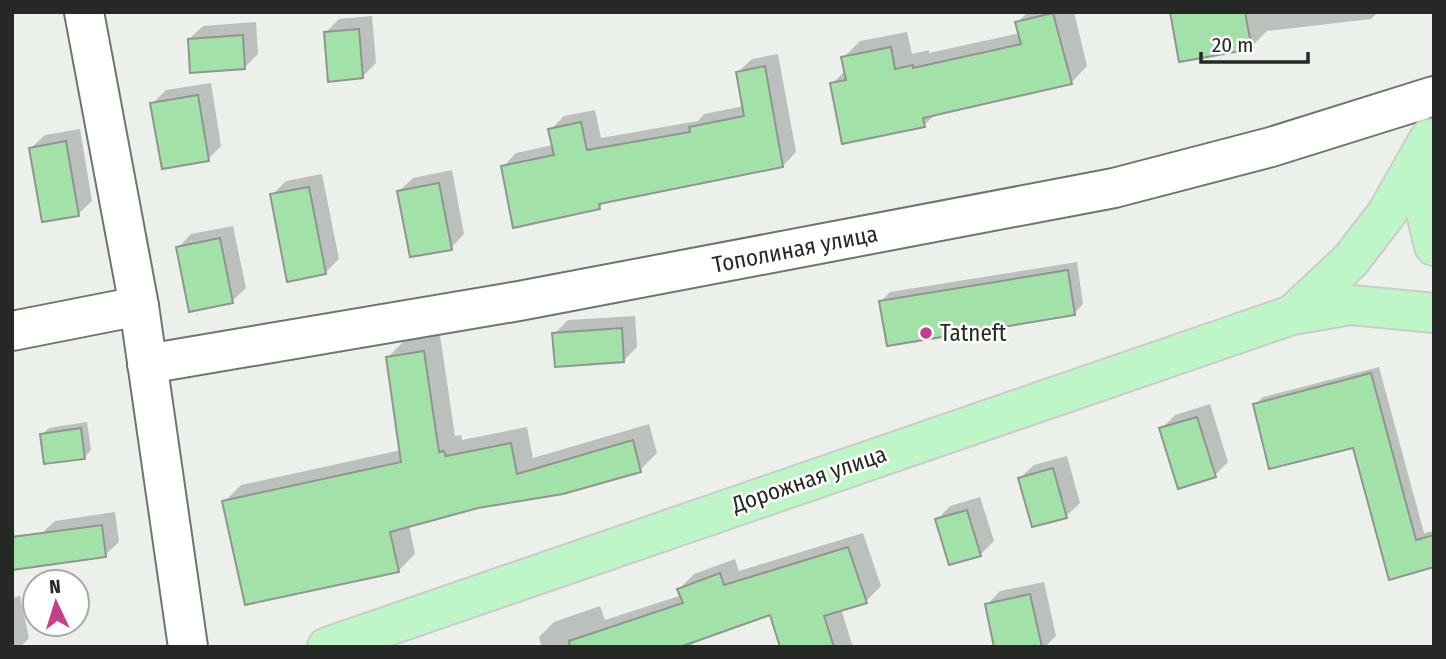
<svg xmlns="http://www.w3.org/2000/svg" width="1446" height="659" font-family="'Fira Sans Condensed',sans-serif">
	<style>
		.shadow { fill: #0003 }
		.building { fill: #a2e2a9; stroke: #909590; stroke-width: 2 }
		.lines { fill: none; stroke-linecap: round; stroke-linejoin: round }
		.minor-casing { stroke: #707470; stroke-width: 42 }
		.major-casing { stroke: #cbcbcb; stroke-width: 42 }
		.minor { stroke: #fff; stroke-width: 38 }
		.major { stroke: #bff6c7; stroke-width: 38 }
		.poi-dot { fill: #c2418a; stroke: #fff; stroke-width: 2.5 }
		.labels { text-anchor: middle; stroke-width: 5; stroke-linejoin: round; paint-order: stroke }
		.street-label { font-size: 23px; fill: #262826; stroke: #fff }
		.poi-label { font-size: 23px; fill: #262826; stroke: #fff; text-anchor: start }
	</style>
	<rect width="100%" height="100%" fill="#ebf0eb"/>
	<g class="shadow">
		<polygon points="1028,12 1074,12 1087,66 1071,83 937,113 924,125 832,84 846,70 843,58 860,41 907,32 912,54 929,50 929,53 1020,33 1017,23"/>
		<polygon points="1172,12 1378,12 1371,19 1267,31 1251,47"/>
		<polygon points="372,16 376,63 362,77 325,33 339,19"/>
		<polygon points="256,22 258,54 245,67 189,39 203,26"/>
		<polygon points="778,54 796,152 783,166 605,201 599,208 503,167 516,153 553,145 550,130 564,116 595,110 601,138 698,121 704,114 744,106 738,72 752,59"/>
		<polygon points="211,83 221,146 208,159 152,104 166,90"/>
		<polygon points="80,129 92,201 78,214 31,148 45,135"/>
		<polygon points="452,170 464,234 451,248 399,191 413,178"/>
		<polygon points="322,174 339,259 325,273 272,195 286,181"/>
		<polygon points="233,226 246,288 232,301 178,248 191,234"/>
		<polygon points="1077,262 1083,304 1074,314 881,301 890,292"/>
		<polygon points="635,316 637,347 623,361 554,334 568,320"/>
		<polygon points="440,335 455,436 461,435 462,440 527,427 533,458 649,424 657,453 640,470 409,525 415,554 398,571 224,502 241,485 401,450 388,357 405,340"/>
		<polygon points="1379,367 1424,533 1434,531 1434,566 1390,577 1354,446 1255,405 1263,397"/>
		<polygon points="1210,404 1228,462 1215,475 1161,429 1175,415"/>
		<polygon points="87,422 91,450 85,457 42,434 49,428"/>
		<polygon points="1067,456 1080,503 1066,516 1020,478 1034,465"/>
		<polygon points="980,497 994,541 980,555 937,520 950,506"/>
		<polygon points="115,512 119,542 105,555 41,534 55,521"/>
		<polygon points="863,533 881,586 866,601 841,609 853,647 782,647 771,613 698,639 690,647 536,647 541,645 539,637 554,622 600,606 605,620 682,595 679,589 694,574 735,559 739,571"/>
		<polygon points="1044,582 1056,636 1045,647 996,647 987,605 1000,591"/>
		<polygon points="20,596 29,638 20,647 12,647 12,598"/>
	</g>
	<g class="building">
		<polygon points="1170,12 1245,12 1252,49 1179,62"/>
		<polygon points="1053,13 1072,84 923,118 925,127 842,144 830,83 846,80 841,57 891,47 895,69 913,65 913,68 1021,44 1015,22"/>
		<polygon points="359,29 363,78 328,82 324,32"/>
		<polygon points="243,35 245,69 190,73 188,39"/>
		<polygon points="765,66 783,167 599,204 600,209 513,228 501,166 554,155 548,129 581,122 587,150 690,132 689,127 744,116 736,72"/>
		<polygon points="198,95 209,161 162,169 150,103"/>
		<polygon points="66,141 79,216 42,222 29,148"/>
		<polygon points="439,183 452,250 410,257 397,191"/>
		<polygon points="309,187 326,274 287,282 270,194"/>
		<polygon points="220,238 233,303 189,312 176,247"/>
		<polygon points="1068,270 1075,315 887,346 879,301"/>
		<polygon points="622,328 624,362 555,367 552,333"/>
		<polygon points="424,351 439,452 444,451 446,456 511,443 517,474 633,440 641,472 563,494 478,508 390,532 399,572 245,605 222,501 401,462 386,357"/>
		<polygon points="1371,373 1416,540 1434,535 1434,567 1389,580 1353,448 1269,469 1253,404"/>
		<polygon points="1197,417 1216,477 1178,489 1159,428"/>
		<polygon points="81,428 85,459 44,464 40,434"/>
		<polygon points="1053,468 1067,518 1032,527 1018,478"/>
		<polygon points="967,510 981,556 949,565 935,519"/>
		<polygon points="102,525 106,557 12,570 12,537"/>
		<polygon points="848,547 867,603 824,616 834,647 780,647 770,615 680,647 570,647 569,641 683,603 677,589 720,573 724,585"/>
		<polygon points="1030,594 1042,647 994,647 985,604"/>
	</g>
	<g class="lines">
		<g class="minor-casing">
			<g id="minor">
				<polyline points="84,12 139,306 188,647"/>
				<polyline points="12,331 139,306"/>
				<polyline points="147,364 519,301 1114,188 1271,147 1434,96"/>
			</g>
		</g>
		<g class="major-casing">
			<g id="major">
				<polyline points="1428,151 1422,196 1434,246"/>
				<polyline points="1292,315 1350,261 1387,213 1429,139"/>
				<polyline points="327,647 1292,315 1351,305 1434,313"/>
			</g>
		</g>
		<use href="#minor" class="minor"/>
		<use href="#major" class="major"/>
	</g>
	<circle class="poi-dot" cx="926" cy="333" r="7"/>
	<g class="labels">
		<g class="street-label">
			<text transform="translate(795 249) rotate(-11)" y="8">Тополиная улица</text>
			<text transform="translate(809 479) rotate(-19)" y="8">Дорожная улица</text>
		</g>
		<g class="poi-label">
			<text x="940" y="341">Tatneft</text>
		</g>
	</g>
	<rect width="1446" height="659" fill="none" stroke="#262826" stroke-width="28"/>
	<g transform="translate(56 603) rotate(356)"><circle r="33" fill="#ffffff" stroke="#a8a9a8" stroke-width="2"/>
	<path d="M0-5L12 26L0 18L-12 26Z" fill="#c2418a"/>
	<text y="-10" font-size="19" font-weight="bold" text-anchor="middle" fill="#262826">N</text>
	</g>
	<path d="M1201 52v10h107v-10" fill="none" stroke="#262826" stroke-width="3.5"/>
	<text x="1212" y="52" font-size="21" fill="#262826" stroke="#ffffff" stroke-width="5" paint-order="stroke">20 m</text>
</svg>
